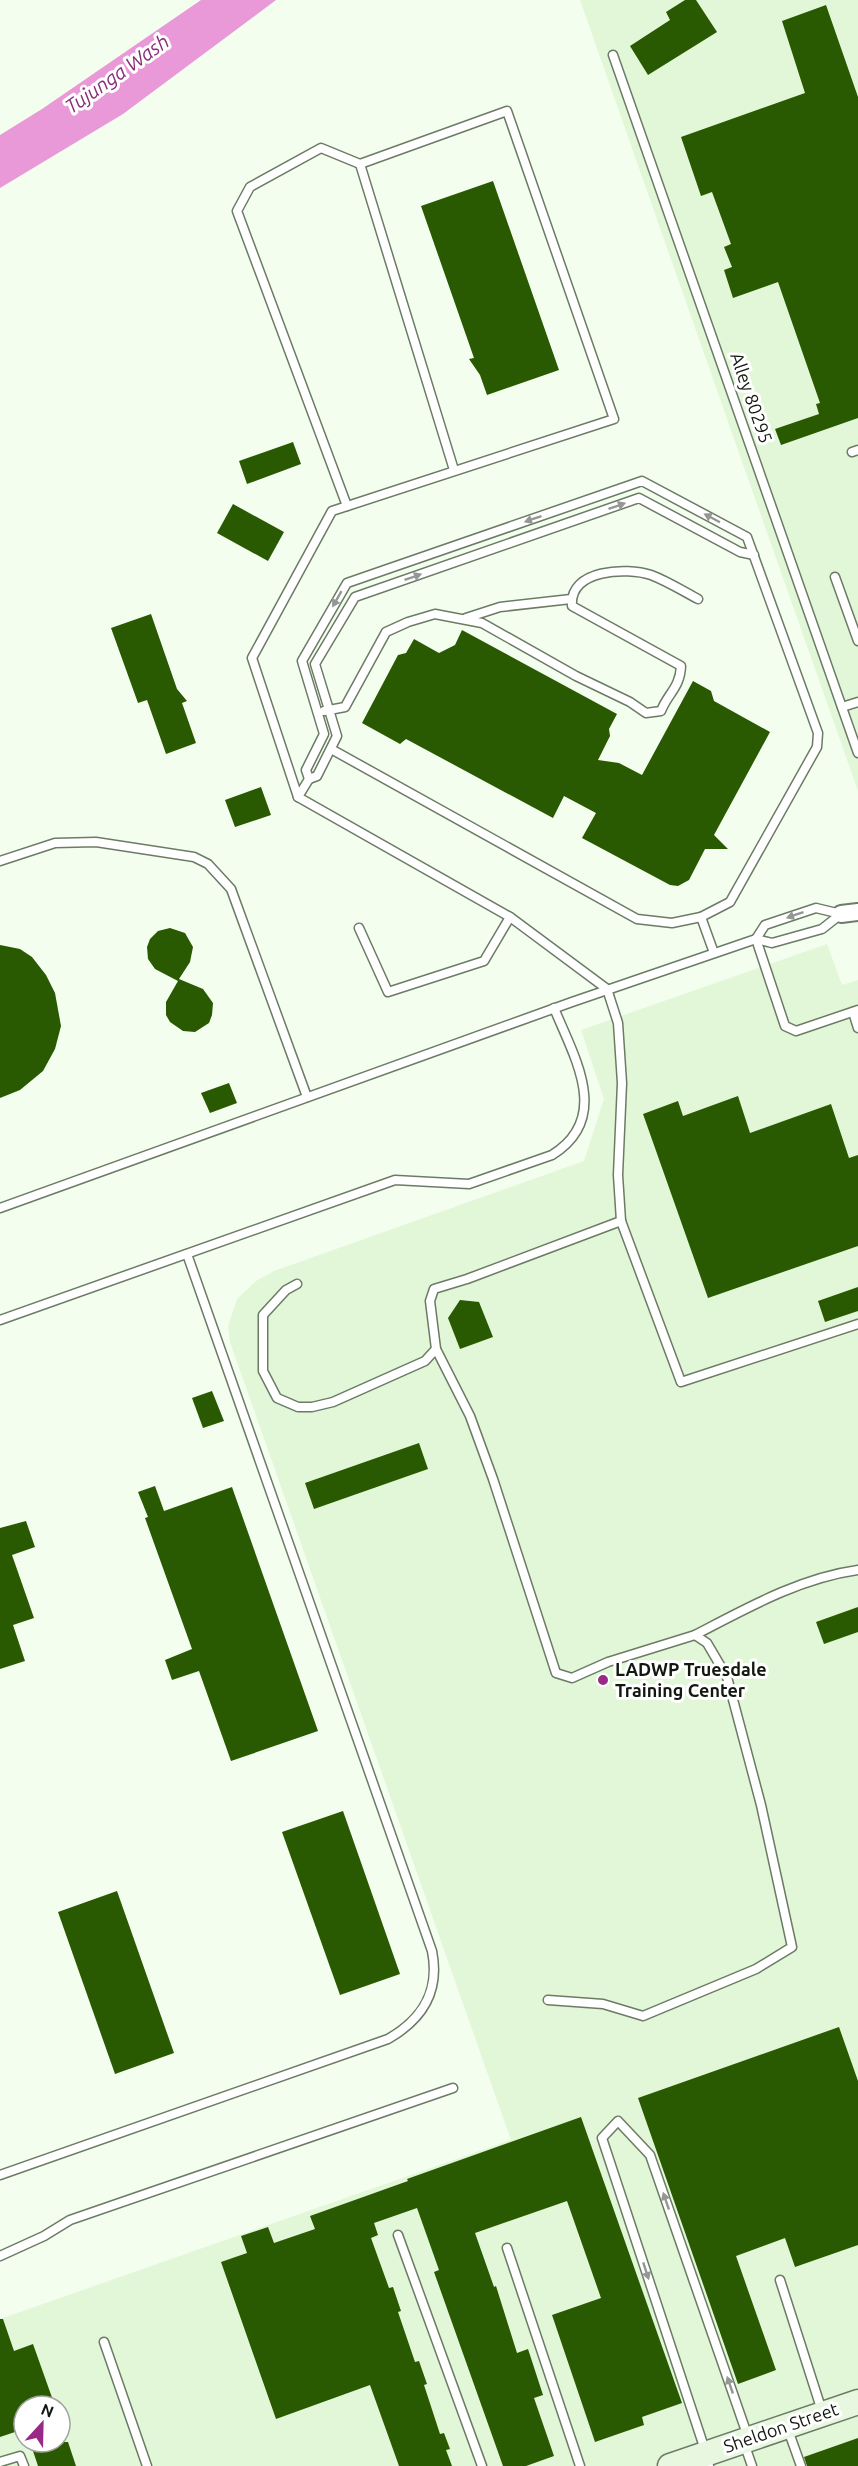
<svg xmlns="http://www.w3.org/2000/svg" width="858" height="2466" font-family="Ubuntu,sans-serif">
	<style>
		.built { fill: #e1f7d7; fill-rule: evenodd }
		.water { fill: #e999d7 }
		.building { fill: #295900 }
		.lines { fill: none; stroke-linecap: round; stroke-linejoin: round }
		.lane-casing { stroke: #6c7b65; stroke-width: 11 }
		.street-casing { stroke: #6c7b65; stroke-width: 20 }
		.secondary-casing { stroke: #6c7b65; stroke-width: 27 }
		.lane { stroke: #fff; stroke-width: 8 }
		.street { stroke: #fff; stroke-width: 16 }
		.secondary { stroke: #e8f8e0; stroke-width: 24 }
		.oneway { fill: #949793 }
		.poi-dot { fill: #992987; stroke: #fff; stroke-width: 2 }
		.labels { text-anchor: middle; stroke-width: 6; stroke-linejoin: round; paint-order: stroke }
		.street-label { font-size: 18px; fill: #12180f; stroke: #fff }
		.poi-label { font-size: 18px; font-weight: bold; fill: #12180f; stroke: #fff; text-anchor: start }
		.water-label { font-size: 20px; font-style: italic; fill: #872c78; stroke: #fff }
	</style>
	<rect width="100%" height="100%" fill="#f4feef"/>
	<g class="built">
		<polygon points="580,0 858,0 858,791 726,416"/>
		<path d="M827 944 842 985 858 980V2466H0V2319L511 2140 230 1342 228 1326 237 1299 256 1281 274 1271 584 1161 604 1099 581 1030ZM24 2406H60V2442H24Z"/>
	</g>
	<polygon class="water" points="201,0 276,0 123,114 0,188 0,135 42,109"/>
	<g class="building">
		<polygon points="685,0 696,0 717,32 648,75 630,46 670,20 666,12"/>
		<polygon points="826,5 858,97 858,418 781,445 775,429 819,414 816,404 820,403 778,282 733,298 724,270 732,267 724,247 731,244 712,192 701,196 681,137 805,93 782,21"/>
		<polygon points="493,181 559,370 487,395 480,375 469,359 474,358 421,206"/>
		<polygon points="293,442 301,464 247,484 239,461"/>
		<polygon points="233,504 284,532 268,561 217,533"/>
		<polygon points="151,614 177,689 187,701 182,703 196,743 166,754 147,700 138,703 111,628"/>
		<polygon points="462,630 617,714 609,729 610,736 598,760 619,763 642,775 693,681 711,691 714,701 770,732 714,835 728,849 705,849 689,880 678,886 670,885 582,838 596,813 564,796 553,818 406,739 400,744 362,723 398,655 406,653 414,639 439,653 455,645"/>
		<polygon points="261,787 271,815 235,827 225,800"/>
		<polygon points="170,928 185,933 193,947 190,962 179,979 203,989 213,1003 212,1015 209,1023 195,1032 183,1031 170,1022 166,1015 166,1002 178,981 155,969 148,959 147,947 150,939 158,931"/>
		<polygon points="0,945 20,949 32,957 46,975 55,993 61,1026 55,1049 43,1071 20,1090 0,1098"/>
		<polygon points="229,1083 237,1103 210,1113 201,1093"/>
		<polygon points="738,1096 750,1133 831,1104 849,1158 858,1155 858,1246 708,1298 643,1114 678,1101 683,1116"/>
		<polygon points="858,1287 858,1311 825,1322 818,1301"/>
		<polygon points="460,1300 479,1302 493,1337 460,1349 448,1318"/>
		<polygon points="212,1391 224,1421 203,1428 192,1398"/>
		<polygon points="419,1443 428,1469 314,1509 305,1483"/>
		<polygon points="155,1486 164,1511 232,1487 318,1731 231,1761 199,1671 172,1680 165,1660 192,1649 145,1518 148,1517 138,1492"/>
		<polygon points="26,1521 35,1547 12,1555 34,1618 13,1625 25,1661 0,1669 0,1528"/>
		<polygon points="858,1607 858,1632 824,1644 816,1622"/>
		<polygon points="343,1811 400,1974 340,1995 282,1832"/>
		<polygon points="117,1891 174,2053 115,2074 58,1912"/>
		<polygon points="839,2027 858,2081 858,2245 795,2267 785,2238 736,2256 776,2370 738,2384 638,2098"/>
		<polygon points="581,2117 682,2403 642,2417 644,2425 595,2442 552,2315 601,2298 567,2201 475,2233 494,2287 496,2286 517,2353 528,2349 543,2395 534,2398 554,2456 526,2466 503,2466 434,2272 439,2270 417,2208 374,2223 378,2235 371,2238 389,2288 393,2287 401,2311 398,2312 415,2362 419,2361 427,2384 424,2385 440,2434 444,2433 450,2449 446,2450 452,2466 399,2466 370,2385 276,2419 221,2262 247,2253 241,2236 268,2227 274,2243 315,2229 310,2216 408,2181 407,2179"/>
		<polygon points="0,2319 3,2319 14,2351 33,2344 55,2406 24,2406 24,2429 0,2437"/>
		<polygon points="858,2438 858,2466 807,2466 804,2457"/>
		<polygon points="30,2442 68,2442 76,2466 38,2466"/>
	</g>
	<g class="lines">
		<g class="lane-casing">
			<g id="lane">
				<polyline points="613,55 858,753"/>
				<polyline points="852,452 858,450"/>
				<polyline points="347,506 237,211 250,187 321,148 360,164"/>
				<polyline points="754,555 740,552 639,498 355,597 315,664 337,736 317,776 309,779 298,797 510,917 607,989 618,1023 622,1083 618,1175 621,1221 681,1382 858,1324"/>
				<polyline points="835,577 858,641"/>
				<polyline points="466,618 500,607 571,599"/>
				<polyline points="842,707 858,702"/>
				<path d="M324 711 345 707 386 632 408 622 435 614 482 623 576 676 630 702 646 713 661 711C668 693 680 688 681 666L572 606C569 569 627 567 651 575 667 581 683 591 698 599"/>
				<polyline points="331,749 637,919 672,923 701,917"/>
				<polyline points="309,779 306,770 324,734 302,661 347,583 642,481 747,537 818,733 817,747 730,902 701,917 714,953"/>
				<polyline points="298,797 252,658 332,511 614,419 507,111 360,164 454,470"/>
				<polyline points="0,861 55,843 96,842 194,857 208,864 231,889 307,1097"/>
				<polyline points="359,928 388,992 484,961 510,917"/>
				<polyline points="756,939 785,1026 796,1031 858,1010"/>
				<polyline points="756,939 765,925 816,908 841,914"/>
				<polyline points="853,1012 858,1028"/>
				<polyline points="0,1208 572,1002 756,939 772,943 822,929 841,914"/>
				<polyline points="297,1284 286,1290 263,1315 263,1371 277,1398 298,1407 312,1407 333,1402 425,1361 436,1349 430,1301 434,1289 467,1279 621,1221"/>
				<path d="M0 1320 395 1180 469 1184 552 1155C612 1118 574 1057 554 1008"/>
				<polyline points="436,1349 470,1416 493,1479 556,1673 572,1678 608,1662 695,1635 707,1643 727,1677 761,1805 792,1947 756,1969 643,2016 603,2004 548,2000"/>
				<path d="M695 1635C747 1608 800 1578 858 1570"/>
				<path d="M0 2175 388 2039C423 2019 440 1991 432 1951L187 1254"/>
				<polyline points="398,2235 482,2466"/>
				<polyline points="507,2248 580,2466"/>
				<polyline points="0,2256 44,2236 70,2220 453,2088"/>
				<polyline points="780,2280 822,2411"/>
				<polyline points="104,2342 147,2466"/>
				<polyline points="787,2427 801,2466"/>
				<polyline points="744,2443 752,2466"/>
				<polyline points="0,2462 20,2456 24,2466"/>
				<polyline points="709,2466 706,2453 602,2138 618,2121 650,2155 748,2437"/>
			</g>
		</g>
		<g class="street-casing">
			<polyline id="street" points="841,914 858,912"/>
		</g>
		<g class="secondary-casing">
			<polyline id="secondary" points="670,2466 858,2402"/>
		</g>
		<use href="#lane" class="lane"/>
		<use href="#street" class="street"/>
		<use href="#secondary" class="secondary"/>
	</g>
	<defs><path id="oneway-solid" d="M-6-.8H1V-3.2L6.5 0L1 3.2V.8H-6Z" transform="scale(1.5)"/></defs>
	<g class="oneway">
		<use href="#oneway-solid" transform="translate(617 506) rotate(-19)"/>
		<use href="#oneway-solid" transform="translate(712 518) rotate(-152)"/>
		<use href="#oneway-solid" transform="translate(533 519) rotate(161)"/>
		<use href="#oneway-solid" transform="translate(413 577) rotate(-19)"/>
		<use href="#oneway-solid" transform="translate(337 599) rotate(120)"/>
		<use href="#oneway-solid" transform="translate(795 915) rotate(161)"/>
		<use href="#oneway-solid" transform="translate(666 2201) rotate(-109)"/>
		<use href="#oneway-solid" transform="translate(646 2271) rotate(72)"/>
		<use href="#oneway-solid" transform="translate(730 2385) rotate(-109)"/>
	</g>
	<circle class="poi-dot" cx="603" cy="1680" r="6"/>
	<g class="labels">
		<g class="street-label">
			<text transform="translate(751 398) rotate(71)" y="6">Alley 80295</text>
			<text transform="translate(781 2428) rotate(-19)" y="6">Sheldon Street</text>
		</g>
		<g class="poi-label">
			<text x="615" y="1676">LADWP Truesdale<tspan x="615" dy="21">Training Center</tspan></text>
		</g>
		<g class="water-label">
			<text transform="translate(117 74) rotate(-35)" y="7">Tujunga Wash</text>
		</g>
	</g>
	<g transform="translate(42 2424) rotate(22)"><circle r="28" fill="#ffffff" stroke="#a0a39f" stroke-width="1.5"/>
	<path d="M0-4.5L10 22L0 15L-10 22Z" fill="#992987"/>
	<text y="-9" font-size="16" font-weight="bold" text-anchor="middle" fill="#12180f">N</text>
	</g>
</svg>
